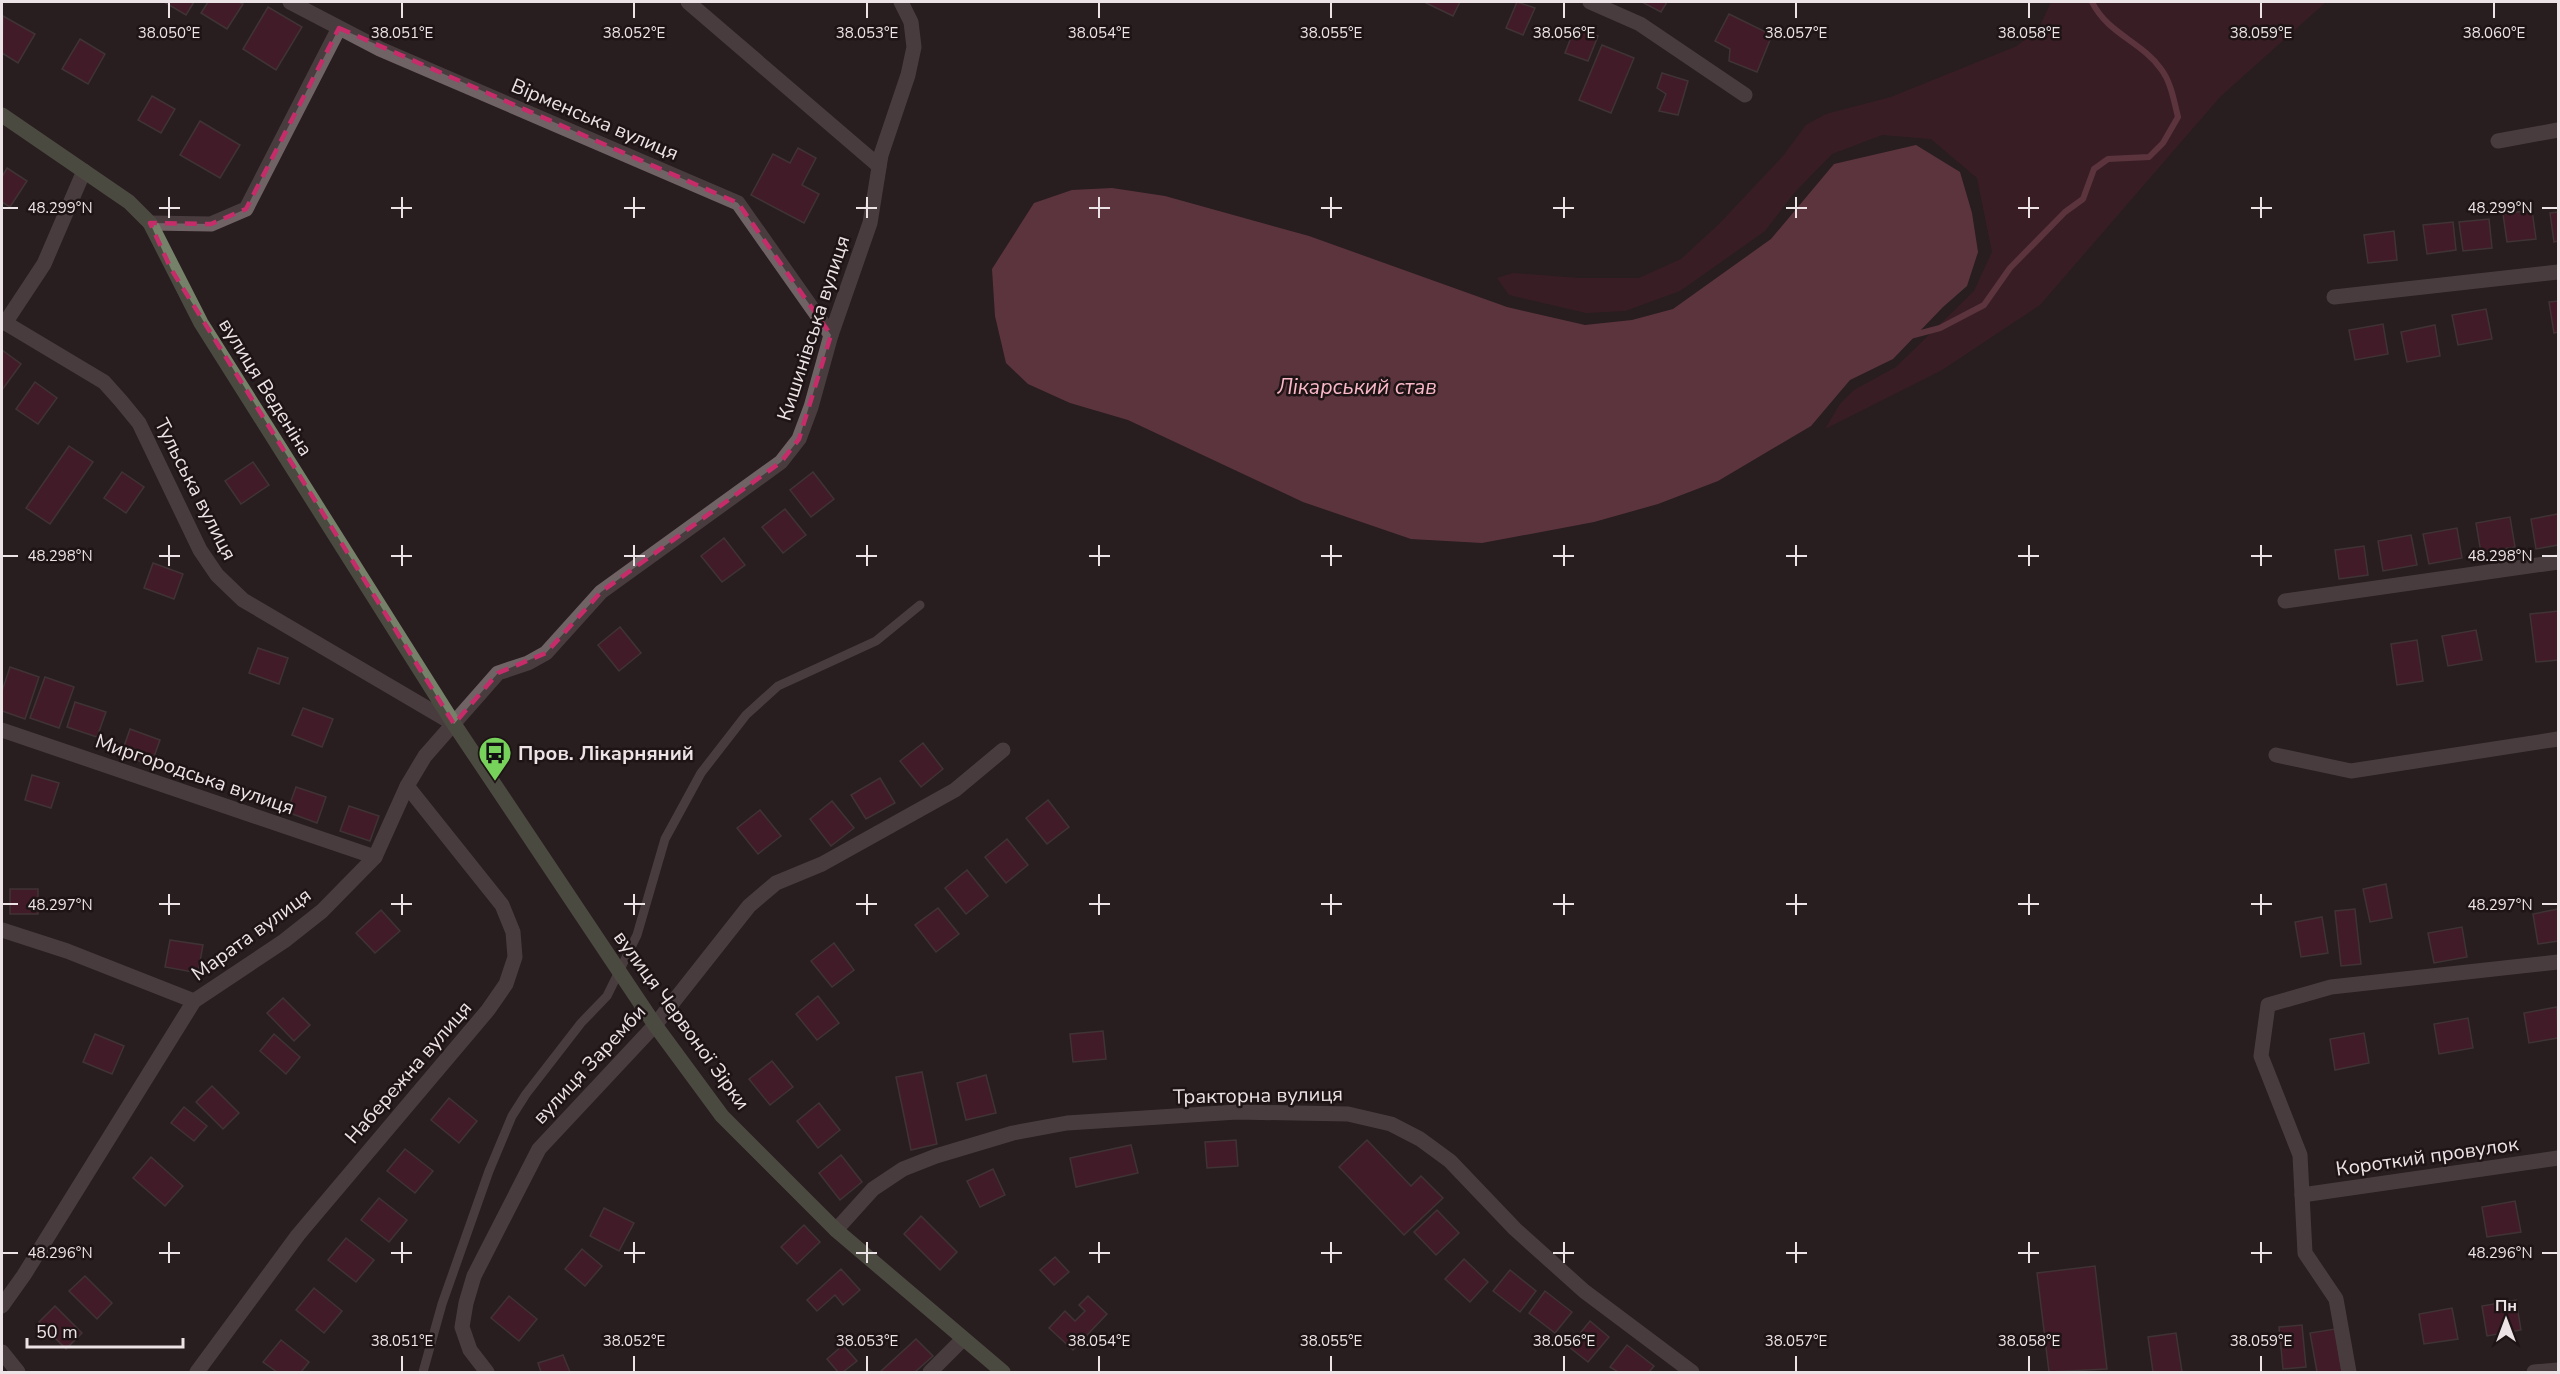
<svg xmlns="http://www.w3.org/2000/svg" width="2560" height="1374" font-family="'Nunito Sans',sans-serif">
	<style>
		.green { fill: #4c1f2c }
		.water { fill: #9c5065 }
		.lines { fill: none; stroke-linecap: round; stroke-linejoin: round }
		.stream { stroke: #9c5065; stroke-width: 6 }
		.building { fill: #611a32; stroke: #5b4e51; stroke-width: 1.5 }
		.lane { stroke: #706365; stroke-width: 9 }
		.street { stroke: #706365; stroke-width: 15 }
		.secondary { stroke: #768169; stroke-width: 15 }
		.marked { fill: none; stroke: #c62c69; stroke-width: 4.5; stroke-dasharray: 12 8; stroke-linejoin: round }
		.ticks { fill: none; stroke: #ebe3e5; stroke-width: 2 }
		.labels { text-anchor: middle; stroke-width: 5; stroke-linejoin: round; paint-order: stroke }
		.street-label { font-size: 20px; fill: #ebe3e5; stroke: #1e1416 }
		.poi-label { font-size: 20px; font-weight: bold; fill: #ebe3e5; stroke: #1e1416; text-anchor: start }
		.water-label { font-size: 21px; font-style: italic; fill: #fbb8c8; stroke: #1e1416 }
		.ticks-label { font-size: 15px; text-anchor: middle; fill: #ebe3e5; stroke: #1e1416; stroke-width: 5; stroke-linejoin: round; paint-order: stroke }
	</style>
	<rect width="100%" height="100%" fill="#281d1f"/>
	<polygon class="green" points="2051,2 2326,2 2220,97 2040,305 1942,370 1825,429 1840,404 1854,390 1896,367 1974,291 1992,252 1977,178 1931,139 1882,135 1832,154 1795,192 1765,231 1680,291 1625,311 1586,313 1509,295 1497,278 1513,273 1579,278 1639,278 1681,259 1719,224 1783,156 1806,125 1826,114 1891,97 2017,46 2040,26"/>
	<polygon class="water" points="1916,145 1960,172 1972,213 1978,252 1967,286 1943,307 1893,359 1850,380 1811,426 1718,481 1658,504 1594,522 1482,543 1411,539 1303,502 1128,420 1070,403 1028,384 1006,363 995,316 992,269 1034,203 1072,190 1112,188 1165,196 1309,236 1507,307 1585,325 1632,320 1673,309 1771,239 1834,164"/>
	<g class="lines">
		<path class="stream" d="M1910 336 1940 328 1984 305 2010 268 2065 212 2083 199 2094 169 2108 159 2149 157 2163 143 2178 117C2174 101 2171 82 2161 69 2141 41 2108 34 2092 2"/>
	</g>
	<g class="building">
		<polygon points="164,2 194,2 186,15"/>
		<polygon points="208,2 239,2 243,4 227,29 201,13"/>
		<polygon points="1424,2 1460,2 1453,16"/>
		<polygon points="1517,2 1535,8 1523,35 1506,28"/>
		<polygon points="1642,2 1667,2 1661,12"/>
		<polygon points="268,7 302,27 276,70 243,49"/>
		<polygon points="1729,14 1772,35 1757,72 1729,61 1730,49 1715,41"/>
		<polygon points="3,16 35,34 18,63 2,53"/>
		<polygon points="1575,27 1598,36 1588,61 1565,53"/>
		<polygon points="80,39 105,54 88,84 62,69"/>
		<polygon points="1602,45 1634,58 1611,113 1579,100"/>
		<polygon points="1662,73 1688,81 1678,115 1659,111 1666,94 1657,88"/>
		<polygon points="152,96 175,109 161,133 138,120"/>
		<polygon points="200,121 240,145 220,178 180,155"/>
		<polygon points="798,148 816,158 802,185 819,194 804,223 751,195 773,154 790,163"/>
		<polygon points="7,168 27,181 10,207 2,202 2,177"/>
		<polygon points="2532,210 2536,239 2507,242 2503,214"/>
		<polygon points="2558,212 2558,241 2554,242 2550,213"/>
		<polygon points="2489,219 2492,248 2463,251 2459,222"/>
		<polygon points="2453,222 2456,250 2427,254 2423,225"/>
		<polygon points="2394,231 2397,260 2368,263 2364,235"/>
		<polygon points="2558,301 2558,332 2554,333 2549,302"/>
		<polygon points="2486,309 2492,339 2458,345 2452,315"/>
		<polygon points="2383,324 2388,354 2355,360 2349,330"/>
		<polygon points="2435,325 2440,356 2407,362 2401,332"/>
		<polygon points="2,350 21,364 2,390"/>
		<polygon points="35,382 57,398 38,424 16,409"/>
		<polygon points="69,446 93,462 50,524 26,508"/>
		<polygon points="253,462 269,485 241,504 225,481"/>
		<polygon points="122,472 144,487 126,513 104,498"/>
		<polygon points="813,472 834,499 811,517 790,490"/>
		<polygon points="785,509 806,535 783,553 762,527"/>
		<polygon points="2558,514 2558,545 2536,549 2531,519"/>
		<polygon points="2510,517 2515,547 2481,553 2476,523"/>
		<polygon points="2457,528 2462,558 2429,564 2423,534"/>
		<polygon points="2411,535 2417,565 2383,571 2378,541"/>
		<polygon points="724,538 745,565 722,582 701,556"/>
		<polygon points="2364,546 2368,575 2339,579 2335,550"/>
		<polygon points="153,563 183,574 174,599 144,588"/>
		<polygon points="2558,611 2558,660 2536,662 2530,614"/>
		<polygon points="620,627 641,653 619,671 598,645"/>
		<polygon points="2476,630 2482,660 2448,666 2442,636"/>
		<polygon points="2417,640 2423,681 2397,685 2391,644"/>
		<polygon points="258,648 288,658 279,684 249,673"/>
		<polygon points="10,667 39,677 25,719 2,711 2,691"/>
		<polygon points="45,677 74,687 59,728 30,718"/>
		<polygon points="75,702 106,712 97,737 67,727"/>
		<polygon points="303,708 333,719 322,747 292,735"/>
		<polygon points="130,729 160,740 151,765 121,755"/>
		<polygon points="923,743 943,769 921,787 900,761"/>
		<polygon points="32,775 59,783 51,808 25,800"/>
		<polygon points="880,778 895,803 866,819 851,795"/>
		<polygon points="296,787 326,797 317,823 287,812"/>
		<polygon points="1048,800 1069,827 1047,844 1026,818"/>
		<polygon points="832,801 854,828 831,846 810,819"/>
		<polygon points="349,806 379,816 370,841 340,831"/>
		<polygon points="760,810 781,836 758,854 737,828"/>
		<polygon points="1007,839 1028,865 1006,883 985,857"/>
		<polygon points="967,870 988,896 966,914 945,888"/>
		<polygon points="2386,884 2392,918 2370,922 2363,889"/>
		<rect x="10" y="889" width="28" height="25"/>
		<polygon points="938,908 959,934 936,952 915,925"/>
		<polygon points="2355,909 2361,964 2341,966 2335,911"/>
		<polygon points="2558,909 2558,941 2538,944 2533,914"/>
		<polygon points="381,910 400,931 375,953 356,933"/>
		<polygon points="2322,917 2328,953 2301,957 2295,922"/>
		<polygon points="2462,927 2467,957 2434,963 2428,933"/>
		<polygon points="170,940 203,945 198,973 165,967"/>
		<polygon points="834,943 854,970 832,987 811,961"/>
		<polygon points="818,996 839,1023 817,1040 796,1014"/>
		<polygon points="283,998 310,1025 294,1041 267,1013"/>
		<polygon points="2557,1007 2558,1038 2529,1043 2524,1013"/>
		<polygon points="2468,1018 2473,1048 2439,1054 2434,1024"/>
		<polygon points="1103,1031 1106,1059 1073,1062 1070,1034"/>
		<polygon points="2364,1033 2369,1063 2335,1070 2330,1039"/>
		<polygon points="95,1034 124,1046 112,1074 83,1062"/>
		<polygon points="274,1034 300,1057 286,1074 260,1051"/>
		<polygon points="772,1061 793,1087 770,1105 749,1079"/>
		<polygon points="922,1072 937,1144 911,1150 896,1077"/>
		<polygon points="986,1075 996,1113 966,1120 957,1083"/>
		<polygon points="212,1086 239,1113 223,1129 196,1102"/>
		<polygon points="449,1098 477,1121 459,1143 431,1120"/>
		<polygon points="819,1103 840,1130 818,1148 797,1121"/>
		<polygon points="184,1107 207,1126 194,1141 171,1123"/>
		<polygon points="1236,1140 1238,1166 1207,1168 1205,1142"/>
		<polygon points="1367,1140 1411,1186 1421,1176 1443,1198 1404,1235 1339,1167"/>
		<polygon points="1131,1145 1138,1173 1076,1187 1070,1158"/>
		<polygon points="405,1149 433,1171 415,1193 387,1171"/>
		<polygon points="841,1155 862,1182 840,1200 819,1173"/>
		<polygon points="151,1157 183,1186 165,1206 133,1178"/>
		<polygon points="993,1169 1005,1195 980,1207 967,1181"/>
		<polygon points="379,1198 407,1220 389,1242 361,1220"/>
		<polygon points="2515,1201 2521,1232 2487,1237 2482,1207"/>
		<polygon points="604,1208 634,1223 619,1251 590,1236"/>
		<polygon points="1437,1210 1459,1233 1436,1255 1414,1232"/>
		<polygon points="921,1216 957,1252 940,1270 904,1234"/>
		<polygon points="804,1225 820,1242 797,1264 781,1247"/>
		<polygon points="346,1238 374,1260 356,1282 328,1260"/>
		<polygon points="582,1249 602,1266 585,1286 565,1269"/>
		<polygon points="1055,1257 1069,1272 1054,1285 1040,1270"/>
		<polygon points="1464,1259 1488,1282 1470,1302 1445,1279"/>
		<polygon points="2095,1266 2107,1369 2049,1372 2037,1273"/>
		<polygon points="841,1269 860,1290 843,1305 835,1295 817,1311 807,1300"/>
		<polygon points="1510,1270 1536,1291 1520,1312 1493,1291"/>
		<polygon points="85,1276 112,1303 97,1319 69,1291"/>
		<polygon points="314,1288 342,1311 324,1333 296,1310"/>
		<polygon points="1545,1291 1572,1312 1555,1333 1529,1313"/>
		<polygon points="509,1296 537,1319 519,1341 491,1318"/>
		<polygon points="1088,1296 1107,1314 1073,1350 1049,1328 1065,1311 1075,1321 1085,1311 1079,1305"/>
		<polygon points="2516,1300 2521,1330 2487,1336 2482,1306"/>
		<polygon points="55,1306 82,1333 66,1349 39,1322"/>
		<polygon points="2452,1308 2458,1339 2424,1344 2419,1314"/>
		<polygon points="1590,1321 1609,1337 1588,1362 1569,1347"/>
		<polygon points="2302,1325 2306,1367 2283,1369 2279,1327"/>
		<polygon points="2335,1329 2342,1372 2317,1372 2310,1333"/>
		<polygon points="2176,1333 2182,1372 2153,1372 2148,1337"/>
		<polygon points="916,1339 933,1356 915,1372 880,1372"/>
		<polygon points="281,1340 309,1362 301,1372 277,1372 263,1362"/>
		<polygon points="843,1345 857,1361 843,1372 838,1372 827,1359"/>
		<polygon points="1627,1345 1654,1366 1649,1372 1618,1372 1610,1367"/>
		<polygon points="563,1355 570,1372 541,1372 538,1363"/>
	</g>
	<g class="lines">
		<polyline class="lane" points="423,1372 442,1304 489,1171 512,1116 526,1094 581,1023 607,996 637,935 665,839 701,773 746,715 778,686 876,641 920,605"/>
		<g class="street">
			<polyline points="290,2 380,49 738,203 831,335"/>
			<polyline points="688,2 879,166"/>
			<polyline points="1590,2 1640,24 1745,95"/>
			<polyline points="2498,141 2558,130"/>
			<polyline points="150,223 211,224 246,209 339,28"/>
			<polyline points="2334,297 2558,272"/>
			<polyline points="2,321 104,382 121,401 139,423 200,550 217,575 243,600 454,724"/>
			<polyline points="5,323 44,264 84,171"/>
			<polyline points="2285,601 2558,562"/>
			<polyline points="2,730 375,857"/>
			<polyline points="2276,755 2351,771 2558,739"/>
			<polyline points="2,930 67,951 194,1001"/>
			<polyline points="2302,1195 2558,1158"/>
			<polyline points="836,1230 873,1189 903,1169 936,1156 1013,1133 1067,1123 1237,1112 1348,1114 1391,1124 1420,1139 1450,1161 1515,1229 1584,1291 1692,1372"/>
			<polyline points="2,1306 24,1275 194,1001 284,941 322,911 375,857 407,786 425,756 498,673 528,663 546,653 601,592 781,462 799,439 811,407 831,335 870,223 881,155 908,75 914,47 911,22 901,2"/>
			<polyline points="2,1352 18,1372"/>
			<polyline points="197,1372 298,1235 488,1010 506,984 515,957 513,932 502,905 407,786"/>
			<polyline points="487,1372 470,1350 462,1327 466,1303 474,1276 539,1149 655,1025 749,906 776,883 822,864 955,790 1003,750"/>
			<polyline points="930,1372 963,1339"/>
			<polyline points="2349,1372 2336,1299 2305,1253 2300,1155 2261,1056 2268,1005 2331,987 2558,962"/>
			<polyline points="2534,1372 2558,1370"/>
		</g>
		<polyline class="secondary" points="2,115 129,202 150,223 201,323 454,724 655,1025 722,1116 836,1230 1003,1372"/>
	</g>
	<path d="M0 0H2560V1374H0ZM339 28 738 203 831 335 799 439 781 462 601 592 546 653 498 673 454 724 171 269 150 223 211 224 246 209Z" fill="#281d1f" fill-opacity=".55" fill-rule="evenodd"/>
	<path class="marked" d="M339 28 738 203 831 335 799 439 781 462 601 592 546 653 498 673 454 724 171 269 150 223 211 224 246 209Z"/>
	<path class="ticks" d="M169 3V18M402 3V18M634 3V18M867 3V18M1099 3V18M1331 3V18M1564 3V18M1796 3V18M2029 3V18M2261 3V18M2494 3V18M169 197V218M402 197V218M634 197V218M867 197V218M1099 197V218M1331 197V218M1564 197V218M1796 197V218M2029 197V218M2261 197V218M3 208H18M159 208H180M391 208H412M624 208H645M856 208H877M1089 208H1110M1321 208H1342M1553 208H1574M1786 208H1807M2018 208H2039M2251 208H2272M2542 208H2557M169 545V566M402 545V566M634 545V566M867 545V566M1099 545V566M1331 545V566M1564 545V566M1796 545V566M2029 545V566M2261 545V566M3 556H18M159 556H180M391 556H412M624 556H645M856 556H877M1089 556H1110M1321 556H1342M1553 556H1574M1786 556H1807M2018 556H2039M2251 556H2272M2542 556H2557M169 894V915M402 894V915M634 894V915M867 894V915M1099 894V915M1331 894V915M1564 894V915M1796 894V915M2029 894V915M2261 894V915M3 904H18M159 904H180M391 904H412M624 904H645M856 904H877M1089 904H1110M1321 904H1342M1553 904H1574M1786 904H1807M2018 904H2039M2251 904H2272M2542 904H2557M169 1242V1263M402 1242V1263M634 1242V1263M867 1242V1263M1099 1242V1263M1331 1242V1263M1564 1242V1263M1796 1242V1263M2029 1242V1263M2261 1242V1263M3 1253H18M159 1253H180M391 1253H412M624 1253H645M856 1253H877M1089 1253H1110M1321 1253H1342M1553 1253H1574M1786 1253H1807M2018 1253H2039M2251 1253H2272M2542 1253H2557M402 1356V1371M634 1356V1371M867 1356V1371M1099 1356V1371M1331 1356V1371M1564 1356V1371M1796 1356V1371M2029 1356V1371M2261 1356V1371"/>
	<defs>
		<g id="bus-pin" transform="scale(1.725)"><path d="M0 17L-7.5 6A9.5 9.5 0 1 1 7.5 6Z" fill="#76d25a" stroke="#1e1416"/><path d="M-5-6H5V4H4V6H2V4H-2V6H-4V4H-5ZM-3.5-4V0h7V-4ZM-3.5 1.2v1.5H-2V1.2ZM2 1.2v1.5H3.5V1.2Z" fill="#111"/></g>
	</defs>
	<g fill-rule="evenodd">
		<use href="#bus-pin" x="495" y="753"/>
	</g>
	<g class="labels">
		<g class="street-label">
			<text transform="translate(595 119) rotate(23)" y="7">Вірменська вулиця</text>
			<text transform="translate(813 328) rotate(-72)" y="7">Кишинівська вулиця</text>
			<text transform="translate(266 387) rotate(58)" y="7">вулиця Веденіна</text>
			<text transform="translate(196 489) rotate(63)" y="7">Тульська вулиця</text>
			<text transform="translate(195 774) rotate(19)" y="7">Миргородська вулиця</text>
			<text transform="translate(251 934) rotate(-36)" y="7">Марата вулиця</text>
			<text transform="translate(682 1020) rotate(54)" y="7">вулиця Червоної Зірки</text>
			<text transform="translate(589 1064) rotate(-47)" y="7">вулиця Заремби</text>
			<text transform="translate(408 1072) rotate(-49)" y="7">Набережна вулиця</text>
			<text transform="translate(1258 1095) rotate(-1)" y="7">Тракторна вулиця</text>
			<text transform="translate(2427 1156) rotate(-8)" y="7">Короткий провулок</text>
		</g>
		<g class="poi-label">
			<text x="518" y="760">Пров. Лікарняний</text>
		</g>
		<g class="water-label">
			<text x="1357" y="394">Лікарський став</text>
		</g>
	</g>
	<g class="ticks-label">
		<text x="169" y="38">38.050°E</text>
		<text x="402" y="38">38.051°E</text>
		<text x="634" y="38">38.052°E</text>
		<text x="867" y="38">38.053°E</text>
		<text x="1099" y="38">38.054°E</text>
		<text x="1331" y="38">38.055°E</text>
		<text x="1564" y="38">38.056°E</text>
		<text x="1796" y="38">38.057°E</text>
		<text x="2029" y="38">38.058°E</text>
		<text x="2261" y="38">38.059°E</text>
		<text x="2494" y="38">38.060°E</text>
		<text x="60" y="213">48.299°N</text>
		<text x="2500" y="213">48.299°N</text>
		<text x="60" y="561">48.298°N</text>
		<text x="2500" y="561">48.298°N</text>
		<text x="60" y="910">48.297°N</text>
		<text x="2500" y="910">48.297°N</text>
		<text x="60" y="1258">48.296°N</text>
		<text x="2500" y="1258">48.296°N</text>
		<text x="402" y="1346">38.051°E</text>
		<text x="634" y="1346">38.052°E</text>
		<text x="867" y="1346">38.053°E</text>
		<text x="1099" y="1346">38.054°E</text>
		<text x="1331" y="1346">38.055°E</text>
		<text x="1564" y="1346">38.056°E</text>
		<text x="1796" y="1346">38.057°E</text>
		<text x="2029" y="1346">38.058°E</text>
		<text x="2261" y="1346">38.059°E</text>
	</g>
	<rect width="2560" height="1374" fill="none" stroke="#ebe3e5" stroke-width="6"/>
	<g transform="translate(2506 1320)" stroke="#1e1416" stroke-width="4.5" paint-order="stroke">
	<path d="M0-4.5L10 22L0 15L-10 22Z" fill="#ebe3e5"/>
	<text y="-9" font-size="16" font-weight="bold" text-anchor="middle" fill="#ebe3e5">Пн</text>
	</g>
	<path d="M27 1338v9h156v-9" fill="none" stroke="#ebe3e5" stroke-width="3"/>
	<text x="36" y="1338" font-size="18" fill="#ebe3e5" stroke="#1e1416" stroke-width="4.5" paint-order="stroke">50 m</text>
</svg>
